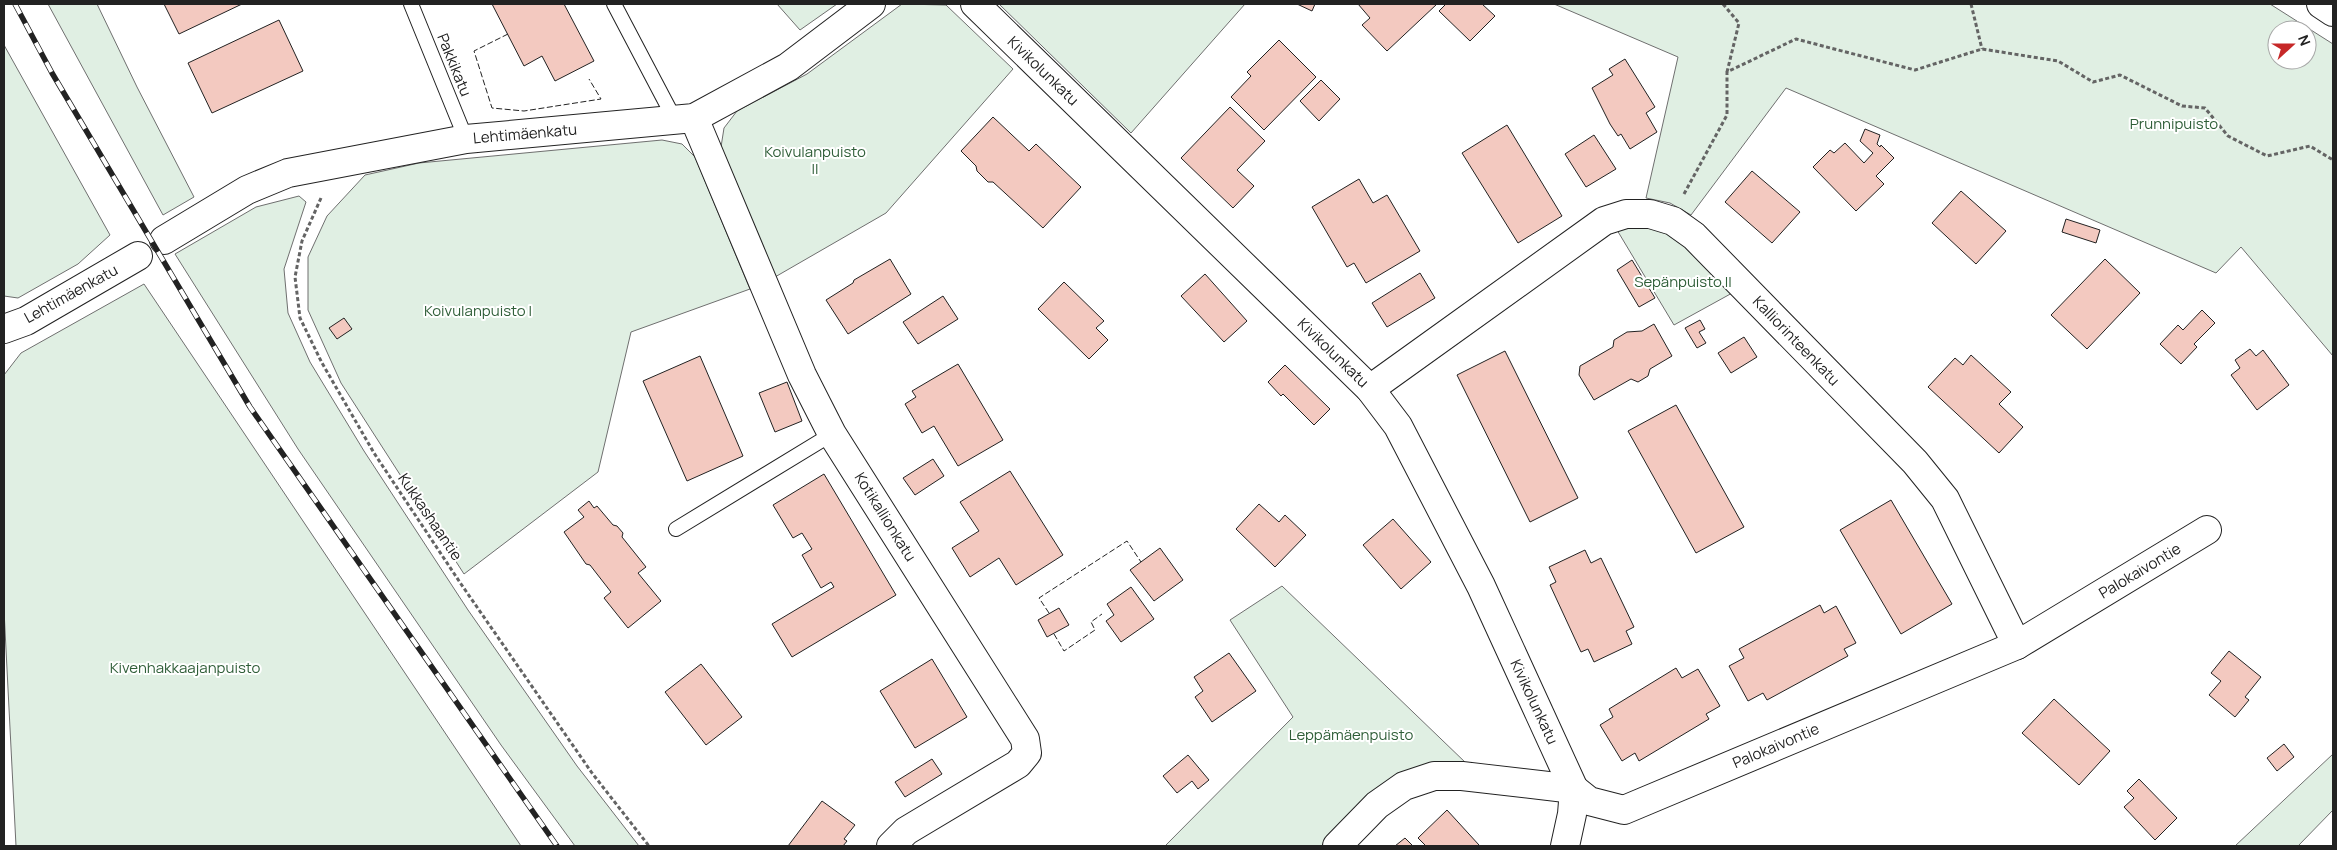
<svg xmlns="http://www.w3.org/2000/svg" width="2337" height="850" font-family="Manrope,sans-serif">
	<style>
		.green { fill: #e0efe3; stroke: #6f6f6f; fill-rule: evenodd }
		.building { fill: #f3c9c0; stroke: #222 }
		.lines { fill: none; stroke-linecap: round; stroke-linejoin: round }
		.lane-casing { stroke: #222; stroke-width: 16 }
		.street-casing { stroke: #222; stroke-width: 30 }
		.secondary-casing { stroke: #222; stroke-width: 30 }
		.path { stroke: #646464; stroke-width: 3; stroke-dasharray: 4 2.5; stroke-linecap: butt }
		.lane { stroke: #fff; stroke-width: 14 }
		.street { stroke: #fff; stroke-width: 28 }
		.secondary { stroke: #fff; stroke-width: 28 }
		.rail-casing { stroke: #222; stroke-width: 5.5 }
		.rail { stroke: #fff; stroke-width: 4; stroke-dasharray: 11; stroke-linecap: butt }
		.fence { stroke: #222; stroke-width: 1; stroke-dasharray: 6 2.5; stroke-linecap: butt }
		.labels { text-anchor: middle; stroke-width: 4; stroke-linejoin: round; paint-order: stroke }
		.street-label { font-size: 15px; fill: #222; stroke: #fff }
		.park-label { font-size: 15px; fill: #2f5e38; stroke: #fff }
	</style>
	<rect width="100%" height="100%" fill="#fff"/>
	<g class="green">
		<polygon points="48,4 97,4 137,87 194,197 163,215"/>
		<polygon points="777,4 837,4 800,30"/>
		<polygon points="902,4 946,5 1013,69 886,213 775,277 721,147 724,128 737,111 807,74"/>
		<polygon points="999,4 1245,4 1131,133"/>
		<path d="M1554 4H2270L2333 44V356L2241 247 2216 273 1786 88 1691 215 1670 203 1646 198 1678 57ZM2277 30H2307V60H2277Z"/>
		<polygon points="4,45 110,235 78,264 18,298 4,296"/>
		<polygon points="662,140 682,144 695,157 750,289 631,332 598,472 464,574 341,383 308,310 308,257 327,216 365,175 419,163"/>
		<polygon points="299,196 306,202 284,269 288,313 310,362 364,451 468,610 577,766 639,846 575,846 501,745 298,449 175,254 256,207"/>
		<polygon points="1633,221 1675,234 1734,292 1674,325 1614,225"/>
		<polygon points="144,284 521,846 16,846 4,610 4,375 21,353"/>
		<polygon points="1282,586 1467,764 1376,792 1321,846 1165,846 1293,717 1230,620"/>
		<polygon points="2333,754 2333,810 2298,846 2235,846"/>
	</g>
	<g class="building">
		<polygon points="164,4 242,4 179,34"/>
		<polygon points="492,4 564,4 594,61 555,81 542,56 524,66"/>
		<polygon points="1297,4 1315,4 1312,11"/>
		<polygon points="1358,4 1437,4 1387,51 1362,25 1370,18"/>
		<polygon points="1446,4 1482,4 1495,16 1470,41 1439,11"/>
		<polygon points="279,20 303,71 212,113 188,63"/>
		<polygon points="1279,40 1316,77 1264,130 1231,97 1251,76 1247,72"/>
		<polygon points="1625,59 1655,107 1646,113 1657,132 1630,149 1621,134 1618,136 1610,124 1592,88 1613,75 1609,69"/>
		<polygon points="1321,80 1340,99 1319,121 1300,101"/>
		<polygon points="1230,107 1265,141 1237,170 1254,186 1233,208 1181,158"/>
		<polygon points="993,117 1029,151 1036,144 1081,187 1043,228 993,182 988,182 977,171 976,166 961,151"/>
		<polygon points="1507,125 1562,216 1518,243 1462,153"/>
		<polygon points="1865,129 1880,135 1877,144 1880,147 1881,145 1894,158 1876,176 1884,184 1856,211 1813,167 1830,150 1834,153 1845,143 1864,163 1873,153 1860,141"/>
		<polygon points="1594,135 1616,169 1586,187 1565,154"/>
		<polygon points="1752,171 1800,212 1772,243 1725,202"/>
		<polygon points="1359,179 1373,203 1387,195 1420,251 1366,283 1354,263 1347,267 1312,207"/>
		<polygon points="1961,191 2006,231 1976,264 1932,223"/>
		<polygon points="2066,219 2100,230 2096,243 2062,232"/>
		<polygon points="890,259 911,294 848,334 826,300 853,283 854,280"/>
		<polygon points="2105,259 2140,293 2087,349 2051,315"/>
		<polygon points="1632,260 1655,298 1639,307 1617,270"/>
		<polygon points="1420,273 1435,298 1387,327 1372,303"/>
		<polygon points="1205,274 1247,321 1224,342 1181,296"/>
		<polygon points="1064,282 1104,321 1096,328 1108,340 1089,359 1038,309"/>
		<polygon points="943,296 958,319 918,344 903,322"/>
		<polygon points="2202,310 2215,323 2194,344 2197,347 2181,364 2160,344 2178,325 2183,330"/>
		<polygon points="344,318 352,329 337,339 329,328"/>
		<polygon points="1700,320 1705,329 1699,332 1706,343 1697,348 1685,328"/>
		<polygon points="1654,324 1672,356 1650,369 1648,376 1638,382 1631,379 1594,400 1579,375 1580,366 1613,347 1614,340 1627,332 1642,331"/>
		<polygon points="1744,337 1757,357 1731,373 1718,353"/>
		<polygon points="2250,349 2256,356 2263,350 2289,385 2257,410 2231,375 2240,368 2235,360"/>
		<polygon points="1505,351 1578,498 1530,522 1457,375"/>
		<polygon points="1971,355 2011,392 1999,404 2023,427 1999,453 1928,387 1955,358 1963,365"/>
		<polygon points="700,356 743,456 687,481 643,381"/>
		<polygon points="958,364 1003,440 958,466 934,426 922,433 905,404 916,397 912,391"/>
		<polygon points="1285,365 1330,409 1314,425 1283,394 1281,396 1268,382"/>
		<polygon points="787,382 802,421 775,432 759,393"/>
		<polygon points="1676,405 1744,527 1696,553 1628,431"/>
		<polygon points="933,459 944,476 915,495 903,478"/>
		<polygon points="1010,471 1063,555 1016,585 999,558 970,577 952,548 979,531 960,502"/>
		<polygon points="824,474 896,595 792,657 772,624 834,587 831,582 821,588 802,555 812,549 802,533 793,538 773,505"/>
		<polygon points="1891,500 1952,604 1901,634 1840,530"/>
		<polygon points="589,501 594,508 597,506 613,525 617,526 623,533 622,537 646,567 638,573 661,601 628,628 604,598 611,592 590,565 586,564 564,532 584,517 578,510"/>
		<polygon points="1259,504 1279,522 1285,515 1306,535 1275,567 1236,529"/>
		<polygon points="1393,519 1431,562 1401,589 1363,545"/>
		<polygon points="1160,548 1183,580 1154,601 1130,570"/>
		<polygon points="1585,550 1591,563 1601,558 1634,627 1626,631 1632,644 1594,662 1588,649 1581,652 1550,585 1556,582 1549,567"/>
		<polygon points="1131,587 1154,619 1121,642 1106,621 1114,615 1107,604"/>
		<polygon points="1820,605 1824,613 1836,606 1856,643 1844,649 1848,656 1767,700 1763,693 1748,701 1729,666 1744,658 1739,649"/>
		<polygon points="1059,608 1069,625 1047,637 1038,620"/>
		<polygon points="2229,651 2261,677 2245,697 2249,700 2235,717 2209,695 2221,681 2211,673"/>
		<polygon points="1229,653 1256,691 1212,722 1195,697 1203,691 1194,677"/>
		<polygon points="932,659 967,717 915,748 880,691"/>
		<polygon points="701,664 742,717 706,745 665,692"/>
		<polygon points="1676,668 1682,678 1698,669 1720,706 1706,714 1709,719 1639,761 1635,753 1622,761 1600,725 1613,717 1609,709"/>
		<polygon points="2054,699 2110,751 2079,785 2022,733"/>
		<polygon points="2284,744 2294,757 2277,771 2267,758"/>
		<polygon points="1188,755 1209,780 1198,789 1192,781 1177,793 1163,776"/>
		<polygon points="932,759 942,774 905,797 895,782"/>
		<polygon points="2139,779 2177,818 2155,840 2124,807 2134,798 2127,791"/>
		<polygon points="822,801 855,825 844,839 847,841 843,846 788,846"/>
		<polygon points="1447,810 1479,845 1477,846 1426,846 1418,838"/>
		<polygon points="1405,838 1413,846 1395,846"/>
	</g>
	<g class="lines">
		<g class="lane-casing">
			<g id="lane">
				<polyline points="411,4 466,139"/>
				<polyline points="614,4 675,120"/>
				<polyline points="676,529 832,434"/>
			</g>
		</g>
		<g class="street-casing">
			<g id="street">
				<polyline points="975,4 1370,389 1398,426 1481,586 1574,789 1572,814 1565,846"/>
				<polyline points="694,118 802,375 832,434 1025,739 1027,753 1018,764 906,831 891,846"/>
				<polyline points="164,240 247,190 288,173 466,139 694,118 788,67 871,4"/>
				<polyline points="4,329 26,321 138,256"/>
				<polyline points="1370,389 1604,221 1626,214 1650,214 1673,221 1694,236 1915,462 1945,499 2017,645"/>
				<polyline points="1337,846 1377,805 1404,786 1434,776 1462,776 1574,789 1589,801 1624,810 2017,645 2207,530"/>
			</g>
		</g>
		<g class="secondary-casing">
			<polyline id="secondary" points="2321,4 2333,12"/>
		</g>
		<g class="path">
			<polyline points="1723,4 1739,23 1727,72"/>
			<polyline points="1971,4 1982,49"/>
			<polyline points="1684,194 1727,115 1727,72 1796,39 1915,70 1982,49 2058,61 2093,82 2120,75 2182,106 2205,108 2228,136 2267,156 2310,146 2333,160"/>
			<polyline points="321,198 302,241 295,277 300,318 322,363 374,453 461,584 592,773 649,846"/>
		</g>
		<use href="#lane" class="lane"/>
		<use href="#street" class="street"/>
		<use href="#secondary" class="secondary"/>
		<g class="rail-casing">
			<polyline id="rail" points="15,4 52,73 250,407 557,846"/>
		</g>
		<use href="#rail" class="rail"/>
		<g class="fence">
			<polyline points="508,34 474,51 492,108 524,111 601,99 589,79"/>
			<polyline points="1049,613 1039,598 1127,541 1141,562"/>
			<polyline points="1054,634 1064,651 1095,630 1091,622 1102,614"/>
		</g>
	</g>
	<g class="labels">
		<g class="street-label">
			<text transform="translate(454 65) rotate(68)" y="5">Pakkikatu</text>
			<text transform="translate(1043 71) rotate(44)" y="5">Kivikolunkatu</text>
			<text transform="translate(525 134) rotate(-5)" y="5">Lehtimäenkatu</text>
			<text transform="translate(71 294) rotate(-29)" y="5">Lehtimäenkatu</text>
			<text transform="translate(1796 341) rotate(46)" y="5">Kalliorinteenkatu</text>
			<text transform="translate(1333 353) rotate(44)" y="5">Kivikolunkatu</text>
			<text transform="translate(430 517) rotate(56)" y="5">Kukkashaantie</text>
			<text transform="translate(885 517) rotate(58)" y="5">Kotikallionkatu</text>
			<text transform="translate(2140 571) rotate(-31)" y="5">Palokaivontie</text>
			<text transform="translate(1534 702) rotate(65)" y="5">Kivikolunkatu</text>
			<text transform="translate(1776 746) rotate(-23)" y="5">Palokaivontie</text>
		</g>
		<g class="park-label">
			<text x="2174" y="129">Prunnipuisto</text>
			<text x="815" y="157">Koivulanpuisto<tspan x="815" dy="17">II</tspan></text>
			<text x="1683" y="287">Sepänpuisto II</text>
			<text x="478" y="316">Koivulanpuisto I</text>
			<text x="185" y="673">Kivenhakkaajanpuisto</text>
			<text x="1351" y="740">Leppämäenpuisto</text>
		</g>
	</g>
	<rect width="2337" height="850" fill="none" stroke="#222222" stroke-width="10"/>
	<g transform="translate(2292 45) rotate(69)"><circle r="24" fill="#ffffff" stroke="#a7a7a7"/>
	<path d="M0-4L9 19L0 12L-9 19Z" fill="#c62828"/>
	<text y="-8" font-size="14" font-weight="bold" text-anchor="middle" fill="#222222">N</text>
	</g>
</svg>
